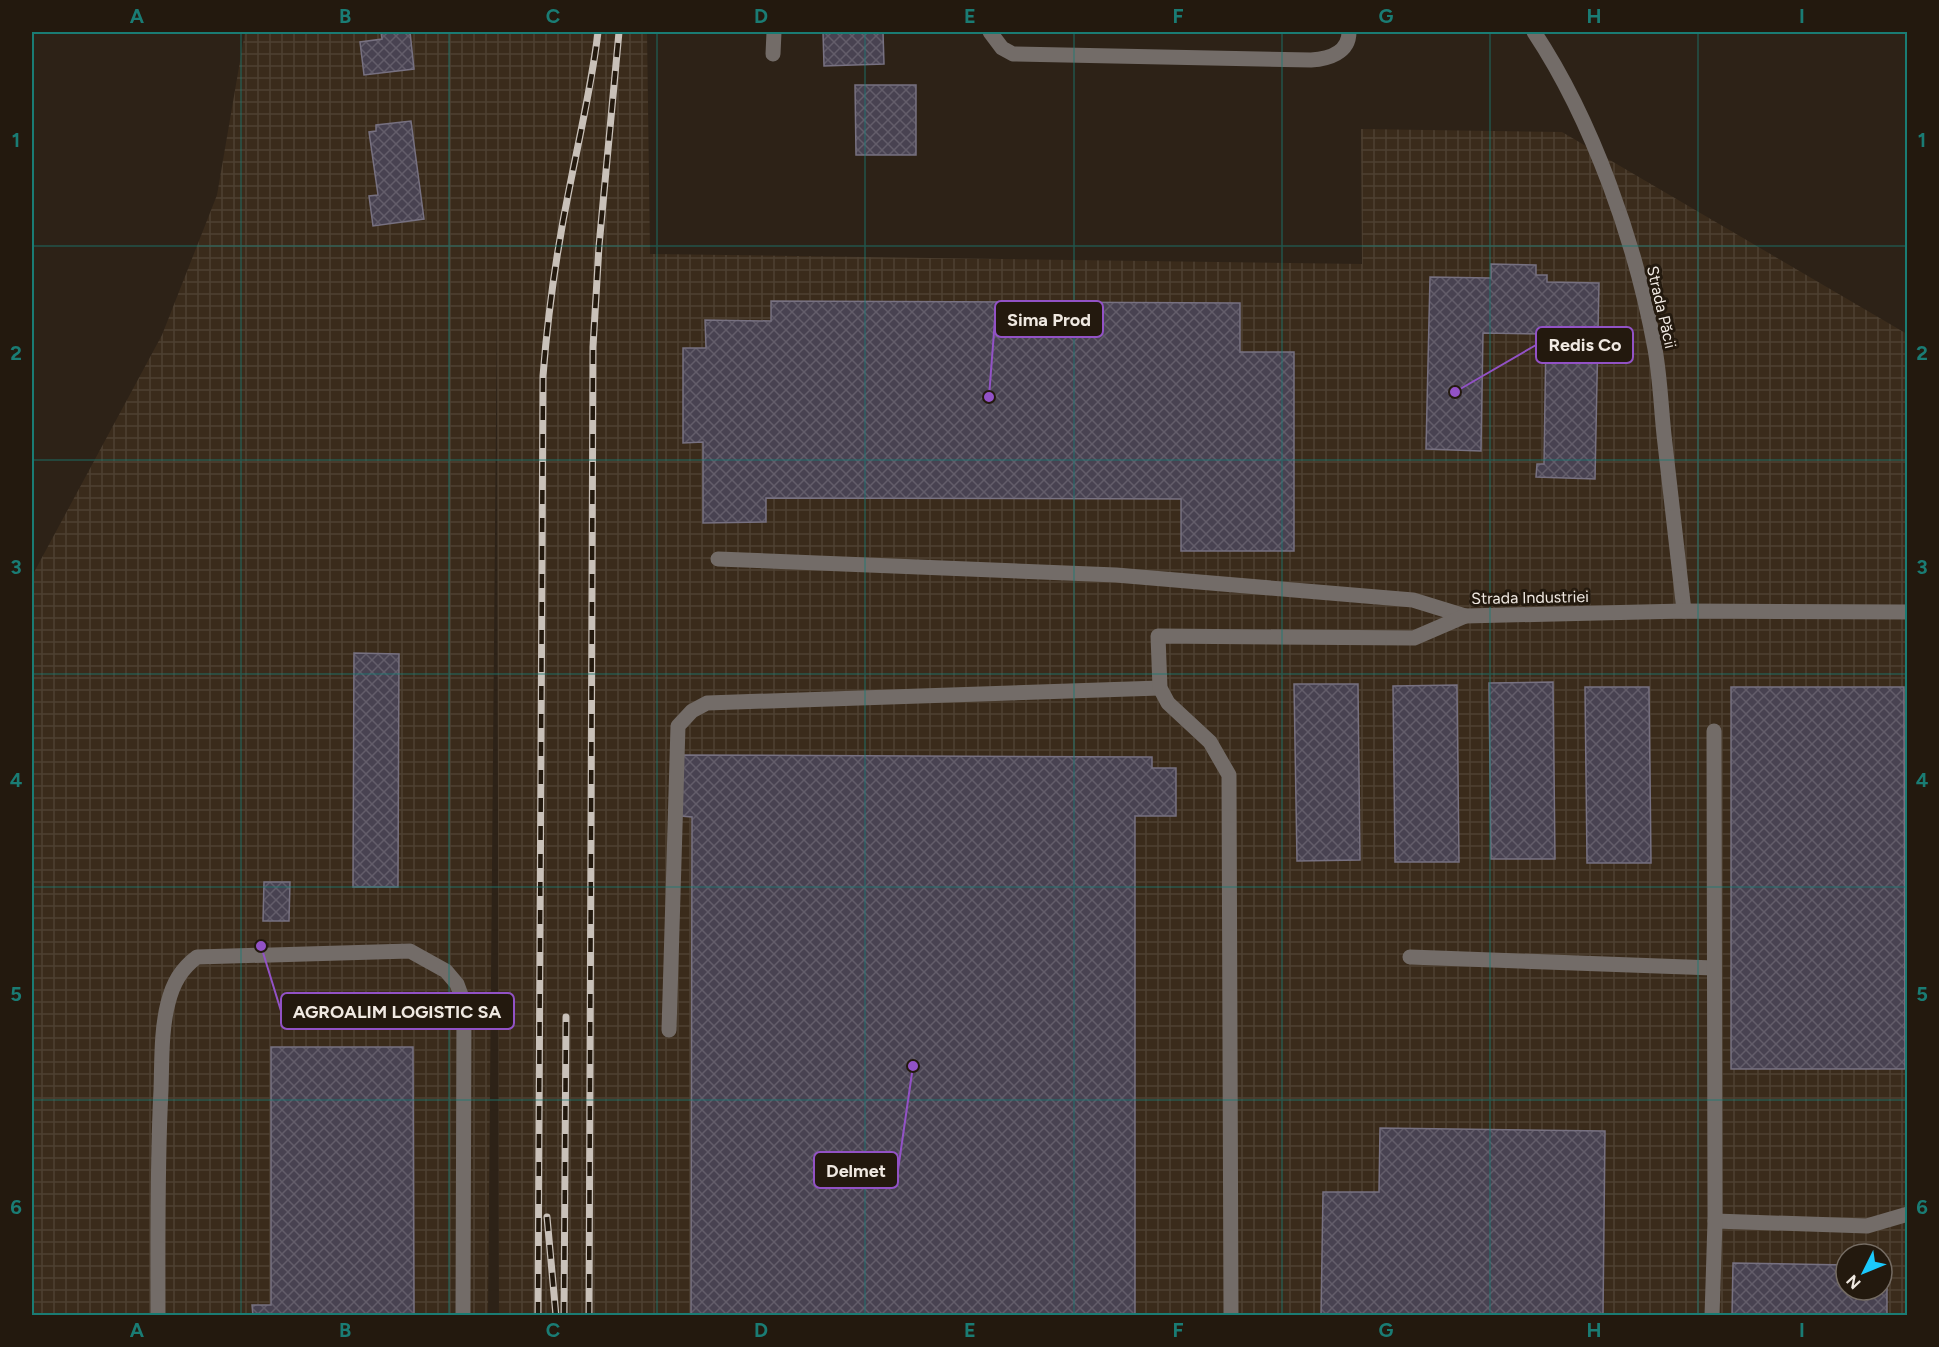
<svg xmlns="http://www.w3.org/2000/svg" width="1939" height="1347" font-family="Figtree,sans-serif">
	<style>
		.industrial { fill: url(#industrial-grid); fill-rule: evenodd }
		.building { fill: url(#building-cross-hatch); stroke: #777181; stroke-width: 1.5 }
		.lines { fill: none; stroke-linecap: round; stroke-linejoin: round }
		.minor { stroke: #736c68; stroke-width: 15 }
		.rail-casing { stroke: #c9c1b9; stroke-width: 7 }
		.rail { stroke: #23190e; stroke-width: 4.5; stroke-dasharray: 14; stroke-linecap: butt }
		.grid { fill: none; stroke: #1a7c74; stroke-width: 1.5; stroke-opacity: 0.55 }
		.labels { text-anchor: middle; stroke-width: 6; stroke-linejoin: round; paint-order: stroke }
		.street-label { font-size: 16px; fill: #f0e9e2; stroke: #23190e }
		.leader { fill: none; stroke: #9252c6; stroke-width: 2 }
		.callout-dot { fill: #9252c6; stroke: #23190e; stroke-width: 2 }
		.callout { fill: #23190e; stroke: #9252c6; stroke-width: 2 }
		.callout-label { font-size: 18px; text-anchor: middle; font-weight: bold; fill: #f0e9e2 }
		.neatline { fill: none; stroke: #1a7c74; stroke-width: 2 }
		.grid-label { font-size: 20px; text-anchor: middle; font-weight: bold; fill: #1a7c74 }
	</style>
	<defs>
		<pattern id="industrial-grid" width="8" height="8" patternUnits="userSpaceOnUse" patternTransform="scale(1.5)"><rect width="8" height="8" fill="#3a2b1b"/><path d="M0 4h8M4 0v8" fill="none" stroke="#4d4031"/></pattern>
		<pattern id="building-cross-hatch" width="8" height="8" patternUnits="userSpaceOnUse" patternTransform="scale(1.5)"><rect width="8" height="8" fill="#484251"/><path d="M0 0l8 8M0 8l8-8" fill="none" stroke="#635d6a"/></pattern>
	</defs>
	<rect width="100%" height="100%" fill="#2d2217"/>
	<path class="industrial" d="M245 32H647L650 254 1362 264 1361 129 1562 132 1907 334V1315H499L497 305 488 1315 32 1316V576L162 335 217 195ZM1846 1254H1882V1290H1846Z"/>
	<g class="building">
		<polygon points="381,32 410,32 414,69 364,75 360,42 382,39"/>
		<polygon points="823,32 883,32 884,64 824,66"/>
		<polygon points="855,85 916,85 916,155 856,155"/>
		<polygon points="411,121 424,219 373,226 369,196 378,195 369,132 376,131 376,125"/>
		<polygon points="1491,264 1536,265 1536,275 1547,275 1547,282 1599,283 1595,479 1536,477 1537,464 1544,464 1546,334 1483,333 1481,451 1426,449 1430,277 1491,278"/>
		<polygon points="771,301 1240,303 1240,352 1294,352 1294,551 1181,551 1181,499 766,498 766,522 703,523 703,442 683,443 683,348 706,348 705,320 771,321"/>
		<polygon points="354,653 399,654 398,887 353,887"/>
		<polygon points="1553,682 1555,859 1491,859 1489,683"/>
		<polygon points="1294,684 1358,684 1360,860 1297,861"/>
		<polygon points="1457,685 1459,862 1395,862 1393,686"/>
		<polygon points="1585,687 1649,687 1651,863 1587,863"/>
		<polygon points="1731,687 1904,687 1905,1069 1731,1069"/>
		<polygon points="681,755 1152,757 1152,768 1176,768 1176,816 1135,816 1135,1316 691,1316 692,817 681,816"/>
		<polygon points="264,882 290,882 289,921 263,921"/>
		<polygon points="271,1047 413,1047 414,1316 253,1316 252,1305 271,1305"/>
		<polygon points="1380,1128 1605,1131 1603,1315 1645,1316 1321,1316 1323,1192 1379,1192"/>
		<polygon points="1733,1263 1846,1265 1846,1290 1882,1290 1882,1266 1887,1266 1887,1316 1732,1316"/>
	</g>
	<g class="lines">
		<g class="minor">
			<path d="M990 32 1002 48 1013 54 1311 60C1328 59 1349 53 1349 32"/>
			<path d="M1534 32C1593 121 1636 244 1655 349 1660 377 1661 406 1664 435 1671 493 1677 552 1684 611"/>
			<polyline points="773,54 774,32"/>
			<polyline points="718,559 1116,575 1413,600 1465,616"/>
			<polyline points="1410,957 1714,968"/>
			<polyline points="669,1030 678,726 692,711 707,703 1160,688"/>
			<polyline points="1715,1221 1867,1226 1908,1214"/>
			<path d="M158 1316C158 1240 157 1165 161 1090 162 1061 161 1030 168 1003 173 983 181 969 197 957L410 951 446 971 457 984 464 1003 463 1316"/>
			<polyline points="1231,1316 1229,775 1210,742 1168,703 1160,688 1158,636 1414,638 1465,616 1684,611 1908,612"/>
			<polyline points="1712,1316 1715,1221 1714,731"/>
		</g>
		<g class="rail-casing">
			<g id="rail">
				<polyline points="547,1217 556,1316"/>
				<path d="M538 1316 543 376C548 312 557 248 570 185 580 134 592 83 598 32"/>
				<polyline points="564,1316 566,1017"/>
				<polyline points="589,1316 593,347 599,246 619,32"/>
			</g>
		</g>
		<use href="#rail" class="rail"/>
	</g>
	<path class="grid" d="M241 32V1316M449 32V1316M657 32V1316M865 32V1316M1074 32V1316M1282 32V1316M1490 32V1316M1698 32V1316M32 246H1908M32 460H1908M32 674H1908M32 887H1908M32 1100H1908"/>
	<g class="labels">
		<g class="street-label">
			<text transform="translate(1662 307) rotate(77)" y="6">Strada Păcii</text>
			<text transform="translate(1530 597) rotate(-1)" y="6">Strada Industriei</text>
		</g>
	</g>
	<path class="leader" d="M989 397L995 319M1455 392L1536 345M261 946L281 1011M913 1066L898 1170"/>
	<g class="callout-dot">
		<circle cx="989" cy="397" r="6"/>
		<circle cx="1455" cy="392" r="6"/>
		<circle cx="261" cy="946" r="6"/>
		<circle cx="913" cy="1066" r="6"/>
	</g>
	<g class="callout">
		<rect x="995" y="301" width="108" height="36" rx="6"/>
		<rect x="1536" y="327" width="97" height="36" rx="6"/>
		<rect x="281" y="993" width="233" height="36" rx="6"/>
		<rect x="814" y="1152" width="84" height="36" rx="6"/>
	</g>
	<g class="callout-label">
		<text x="1049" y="326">Sima Prod</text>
		<text x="1585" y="351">Redis Co</text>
		<text x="397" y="1018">AGROALIM LOGISTIC SA</text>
		<text x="856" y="1177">Delmet</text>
	</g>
	<rect width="1939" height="1347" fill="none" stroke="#23190e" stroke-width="66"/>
	<g transform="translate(1864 1272) rotate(227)"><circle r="28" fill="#23190e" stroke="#756c63" stroke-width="1.5"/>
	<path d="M0-4.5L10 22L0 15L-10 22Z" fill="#1bc9fc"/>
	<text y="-9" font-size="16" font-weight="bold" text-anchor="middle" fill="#f0e9e2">N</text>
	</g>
	<rect x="33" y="33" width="1873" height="1281" class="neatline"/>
	<g class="grid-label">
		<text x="137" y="23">A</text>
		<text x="345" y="23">B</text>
		<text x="553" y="23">C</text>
		<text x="761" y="23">D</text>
		<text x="970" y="23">E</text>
		<text x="1178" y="23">F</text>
		<text x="1386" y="23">G</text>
		<text x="1594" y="23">H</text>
		<text x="1802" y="23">I</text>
		<text x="16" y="147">1</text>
		<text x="1922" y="147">1</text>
		<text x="16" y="360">2</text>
		<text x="1922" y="360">2</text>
		<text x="16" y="574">3</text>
		<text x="1922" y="574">3</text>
		<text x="16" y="787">4</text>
		<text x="1922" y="787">4</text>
		<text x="16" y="1001">5</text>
		<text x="1922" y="1001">5</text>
		<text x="16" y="1214">6</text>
		<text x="1922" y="1214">6</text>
		<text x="137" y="1337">A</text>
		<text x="345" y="1337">B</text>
		<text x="553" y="1337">C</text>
		<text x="761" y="1337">D</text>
		<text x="970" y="1337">E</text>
		<text x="1178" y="1337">F</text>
		<text x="1386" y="1337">G</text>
		<text x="1594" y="1337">H</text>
		<text x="1802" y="1337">I</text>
	</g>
</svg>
